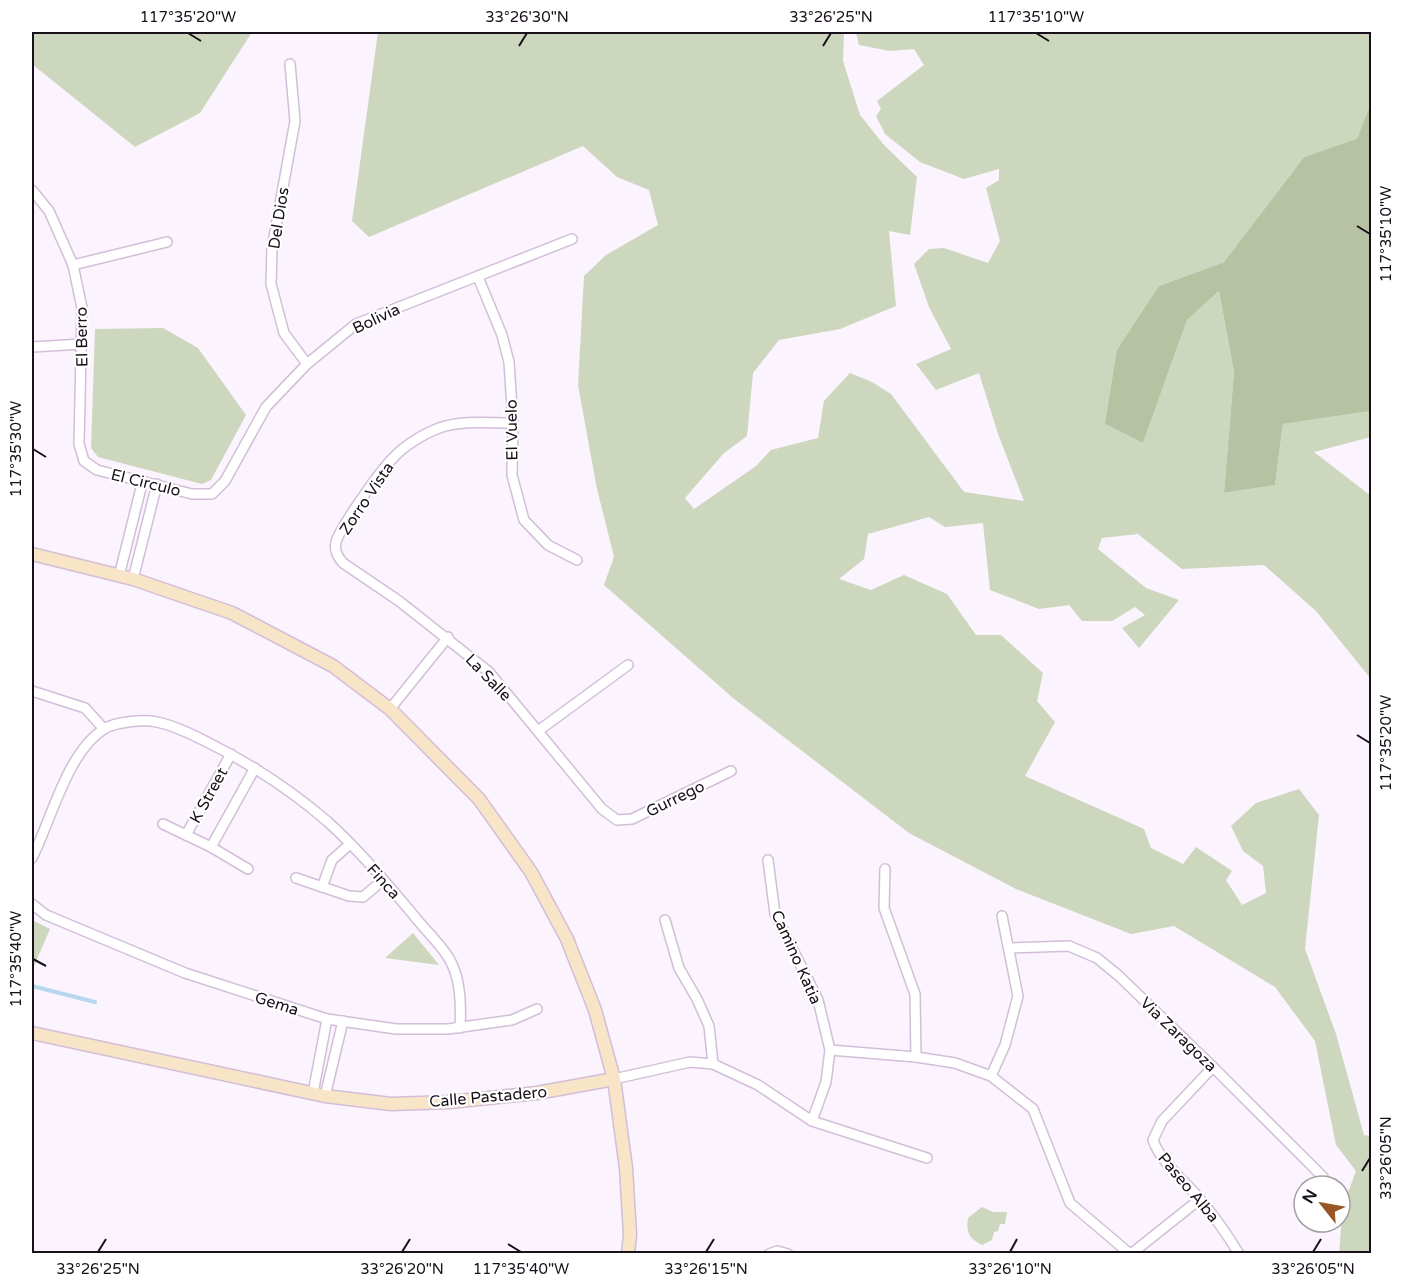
<svg xmlns="http://www.w3.org/2000/svg" width="1403" height="1285" font-family="'Varela Round',sans-serif">
	<style>
		.green { fill: #cdd7be }
		.forest { fill: #b6c2a2 }
		.lines { fill: none; stroke-linecap: round; stroke-linejoin: round }
		.stream { stroke: #b6d7ec; stroke-width: 4 }
		.street-casing { stroke: #d3bed9; stroke-width: 12 }
		.secondary-casing { stroke: #d3bed9; stroke-width: 15 }
		.street { stroke: #fff; stroke-width: 9 }
		.secondary { stroke: #f8e4c7; stroke-width: 12 }
		.ticks { fill: none; stroke: #18101a; stroke-width: 2 }
		.labels { text-anchor: middle; stroke-width: 4.5; stroke-linejoin: round; paint-order: stroke }
		.street-label { font-size: 16px; fill: #18101a; stroke: #fff }
		.neatline { fill: none; stroke: #18101a; stroke-width: 2 }
		.ticks-label { font-size: 15px; text-anchor: middle; fill: #18101a }
	</style>
	<rect width="100%" height="100%" fill="#fbf3fe"/>
	<g class="green">
		<polygon points="32,32 252,32 200,113 135,147 32,64"/>
		<polygon points="378,32 844,32 843,61 860,115 884,145 917,177 910,235 889,231 896,306 840,329 779,340 753,373 747,436 724,453 685,498 694,509 756,466 771,450 818,438 824,401 850,373 872,382 891,394 964,492 1024,501 998,434 979,373 936,390 916,364 951,349 929,307 914,264 929,249 944,248 988,263 1000,241 986,188 999,180 999,169 964,179 920,162 885,134 876,116 881,109 877,101 924,65 914,49 890,51 859,45 856,32 1371,32 1371,103 1357,140 1304,157 1224,262 1159,286 1105,424 1143,443 1187,320 1219,291 1234,372 1224,493 1275,485 1283,424 1371,411 1371,437 1314,452 1371,496 1371,679 1316,611 1264,565 1182,569 1138,534 1102,538 1098,549 1146,588 1179,600 1139,648 1122,628 1145,615 1135,607 1112,621 1082,621 1069,605 1039,609 990,590 983,523 945,527 929,517 868,534 864,559 839,579 871,590 904,575 947,594 976,635 1001,635 1043,673 1037,701 1055,722 1025,776 1144,829 1151,848 1183,864 1196,847 1232,871 1226,880 1242,905 1266,893 1263,866 1243,851 1231,826 1256,803 1299,789 1319,815 1305,949 1336,1034 1364,1135 1371,1136 1371,1253 1339,1253 1343,1206 1356,1171 1336,1145 1315,1041 1275,987 1174,926 1131,934 1016,889 909,833 733,698 604,585 614,557 597,489 578,385 584,276 606,255 658,225 649,190 617,177 583,146 369,237 352,221"/>
		<polygon points="163,328 198,348 246,415 211,480 202,484 98,457 91,448 95,329"/>
		<polygon points="32,920 50,929 32,971"/>
		<polygon points="413,933 439,965 385,958"/>
		<path d="M982 1207 993 1212H1007L1005 1224H1000L998 1231 994 1232 992 1240 982 1245C969 1238 966 1233 968 1218Z"/>
	</g>
	<polygon class="forest" points="1371,103 1371,411 1283,424 1275,485 1224,493 1234,372 1219,291 1187,320 1143,443 1105,424 1117,350 1159,286 1224,262 1304,157 1357,139"/>
	<g class="lines">
		<polyline class="stream" points="32,986 95,1002"/>
		<g class="street-casing">
			<g id="street">
				<polyline points="290,64 295,121 272,248 271,284 284,333 307,364"/>
				<polyline points="32,190 49,211 73,265 82,308 79,444 84,461 97,470 192,494 212,494 225,481 266,407 307,364 356,324 572,239"/>
				<polyline points="73,265 167,242"/>
				<polyline points="478,277 502,335 509,362 513,423 512,475 524,520 548,545 577,560"/>
				<polyline points="32,347 82,344"/>
				<path d="M513 423C489 423 462 420 439 428 423 434 404 446 393 458 380 471 341 526 336 542 334 551 338 557 343 563L399 601 489 672 602 809 617 820 632 819 731 771"/>
				<polyline points="119,576 143,480"/>
				<polyline points="133,579 157,484"/>
				<polyline points="32,691 85,708 104,729"/>
				<polyline points="390,709 448,637"/>
				<polyline points="538,731 628,665"/>
				<polyline points="163,824 211,847 248,869"/>
				<polyline points="186,835 231,754"/>
				<polyline points="211,847 255,768"/>
				<path d="M32 858C51 821 67 752 104 729 115 722 143 719 157 722 175 726 191 734 207 742 251 764 291 790 328 822 361 852 391 888 420 923 430 935 444 948 451 962 461 982 461 1006 460 1028"/>
				<polyline points="768,860 775,914 818,1000 830,1050 826,1082 812,1121"/>
				<polyline points="885,869 884,908 915,994 916,1057"/>
				<polyline points="296,878 349,896 363,897 383,880"/>
				<polyline points="322,887 332,860 350,844"/>
				<polyline points="32,904 46,915 185,973 327,1019 396,1029 448,1029 512,1020 537,1009"/>
				<polyline points="665,920 679,968 697,999 709,1026 713,1064"/>
				<polyline points="1009,948 1069,946 1097,958 1119,976 1213,1067 1323,1177"/>
				<polyline points="830,1050 916,1057 955,1063 991,1076 1033,1109 1070,1203 1130,1254"/>
				<path d="M1213 1067 1162 1121 1153 1140C1161 1163 1184 1180 1200 1199 1214 1216 1227 1234 1239 1254"/>
				<polyline points="991,1076 1005,1045 1018,996 1002,916"/>
				<polyline points="614,1079 690,1062 713,1064 758,1085 812,1121 927,1158"/>
				<polyline points="313,1093 327,1019"/>
				<polyline points="325,1096 343,1021"/>
				<polyline points="769,1254 777,1251 788,1254"/>
				<polyline points="1131,1254 1200,1199"/>
			</g>
		</g>
		<g class="secondary-casing">
			<g id="secondary">
				<polyline points="32,554 133,579 232,613 333,666 390,709 479,799 531,872 567,939 595,1010 614,1079 626,1168 630,1235 628,1254"/>
				<polyline points="32,1033 325,1096 391,1104 450,1102 537,1093 614,1079"/>
			</g>
		</g>
		<use href="#street" class="street"/>
		<use href="#secondary" class="secondary"/>
	</g>
	<path class="ticks" d="M188 33 201 41M1036 33 1049 41M519 46 527 33M823 46 831 33M1357 226 1370 234M33 449 46 457M1357 735 1370 743M33 959 46 966M1362 1171 1370 1158M508 1244 521 1252M98 1252 106 1239M402 1252 410 1239M706 1252 714 1239M1010 1252 1017 1239M1313 1252 1321 1239"/>
	<g class="labels">
		<g class="street-label">
			<text transform="translate(278 218) rotate(-81)" y="6">Del Dios</text>
			<text transform="translate(376 318) rotate(-25)" y="6">Bolivia</text>
			<text transform="translate(81 337) rotate(-91)" y="6">El Berro</text>
			<text transform="translate(511 430) rotate(-91)" y="6">El Vuelo</text>
			<text transform="translate(146 482) rotate(14)" y="6">El Circulo</text>
			<text transform="translate(366 498) rotate(-56)" y="6">Zorro Vista</text>
			<text transform="translate(489 677) rotate(46)" y="6">La Salle</text>
			<text transform="translate(208 795) rotate(-61)" y="6">K Street</text>
			<text transform="translate(675 798) rotate(-26)" y="6">Gurrego</text>
			<text transform="translate(384 881) rotate(48)" y="6">Finca</text>
			<text transform="translate(797 957) rotate(66)" y="6">Camino Katia</text>
			<text transform="translate(277 1003) rotate(18)" y="6">Gema</text>
			<text transform="translate(1179 1034) rotate(44)" y="6">Via Zaragoza</text>
			<text transform="translate(488 1096) rotate(-5)" y="6">Calle Pastadero</text>
			<text transform="translate(1189 1187) rotate(50)" y="6">Paseo Alba</text>
		</g>
	</g>
	<rect width="1403" height="1285" fill="none" stroke="#ffffff" stroke-width="66"/>
	<g transform="translate(1322 1204) rotate(301)"><circle r="28" fill="#ffffff" stroke="#a39fa3" stroke-width="1.5"/>
	<path d="M0-4.5L10 22L0 15L-10 22Z" fill="#975623"/>
	<text y="-9" font-size="16" font-weight="bold" text-anchor="middle" fill="#18101a">N</text>
	</g>
	<rect x="33" y="33" width="1337" height="1219" class="neatline"/>
	<g class="ticks-label">
		<text x="188" y="22">117°35'20"W</text>
		<text x="527" y="22">33°26'30"N</text>
		<text x="831" y="22">33°26'25"N</text>
		<text x="1036" y="22">117°35'10"W</text>
		<text transform="translate(1386 234) rotate(-90)" y="5">117°35'10"W</text>
		<text transform="translate(16 449) rotate(-90)" y="5">117°35'30"W</text>
		<text transform="translate(1386 743) rotate(-90)" y="5">117°35'20"W</text>
		<text transform="translate(16 959) rotate(-90)" y="5">117°35'40"W</text>
		<text transform="translate(1386 1158) rotate(-90)" y="5">33°26'05"N</text>
		<text x="98" y="1274">33°26'25"N</text>
		<text x="402" y="1274">33°26'20"N</text>
		<text x="521" y="1274">117°35'40"W</text>
		<text x="706" y="1274">33°26'15"N</text>
		<text x="1010" y="1274">33°26'10"N</text>
		<text x="1313" y="1274">33°26'05"N</text>
	</g>
</svg>
